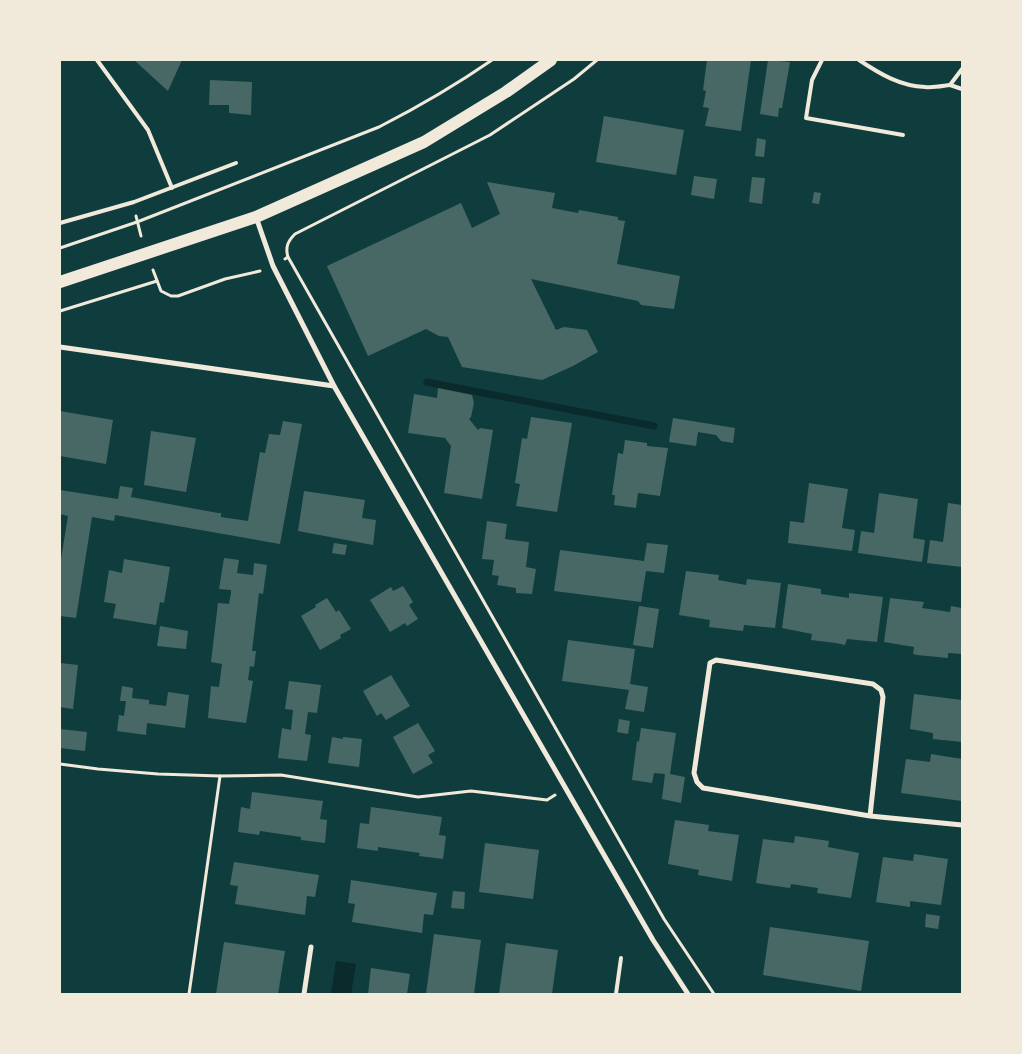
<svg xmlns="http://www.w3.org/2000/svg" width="1022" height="1054" font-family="'Sofia Sans Condensed',sans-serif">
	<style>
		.water { fill: #0a2a2b }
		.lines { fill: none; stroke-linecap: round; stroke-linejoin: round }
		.stream { stroke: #0a2a2b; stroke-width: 7 }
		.building { fill: #486865 }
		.path { stroke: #f1e9da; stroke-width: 3 }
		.service { stroke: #f1e9da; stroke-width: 4 }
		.minor { stroke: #f1e9da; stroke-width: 5 }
		.primary { stroke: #f1e9da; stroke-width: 12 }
	</style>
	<rect width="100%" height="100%" fill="#0f3d3e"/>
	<polygon class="water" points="336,961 356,964 351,994 331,994"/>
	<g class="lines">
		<polyline class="stream" points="427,382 654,426"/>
	</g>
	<g class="building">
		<polygon points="134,60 182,60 168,91"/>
		<polygon points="707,60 751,60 741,131 705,126 709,108 703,107 706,91 703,90"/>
		<polygon points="768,60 790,62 782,108 779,108 778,117 760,114"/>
		<polygon points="210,80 252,82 251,115 229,113 229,105 209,105"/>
		<polygon points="604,116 684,130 676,175 596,162"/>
		<polygon points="757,138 766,140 764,157 755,156"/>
		<polygon points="694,176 717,179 714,199 691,195"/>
		<polygon points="752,177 765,178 762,204 749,202"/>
		<polygon points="487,182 555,193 552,208 578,213 579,210 618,217 618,220 625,221 617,264 680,276 674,309 641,305 638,301 531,279 556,330 564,327 587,330 598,352 573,366 542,380 462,367 448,337 439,336 426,329 368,356 327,266 461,203 472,228 500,214"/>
		<polygon points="814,192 821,193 819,204 812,203"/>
		<polygon points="438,388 472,395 474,403 471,417 469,419 478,430 480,428 493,430 482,499 444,493 451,446 445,438 408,433 414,394 437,398"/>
		<polygon points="60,411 113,420 106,464 60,456"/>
		<polygon points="531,417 572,423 557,512 516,506 520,484 515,483 522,438 527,439"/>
		<polygon points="673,418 735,428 733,443 721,441 716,435 698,432 696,446 669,442"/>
		<polygon points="283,421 302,424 280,544 115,515 114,521 92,517 76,618 60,616 60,565 68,516 60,514 60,490 118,499 120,486 133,488 131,497 218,513 221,513 221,517 248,521 260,452 265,453 269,434 280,435"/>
		<polygon points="151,431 196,438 186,492 144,485"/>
		<polygon points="625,440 647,443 647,446 668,448 660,496 638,493 636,508 614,505 615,495 612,495 618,453 623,454"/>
		<polygon points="809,483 848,489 842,528 855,530 852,551 788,543 790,521 804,523"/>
		<polygon points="304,491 365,500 362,518 376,520 373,545 298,531"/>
		<polygon points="879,493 918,499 913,538 925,540 922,562 858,553 861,531 874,533"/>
		<polygon points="948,503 962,505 962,567 927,563 930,540 943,542"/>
		<polygon points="487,521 507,524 505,539 529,542 526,567 536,569 532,594 516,593 516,588 497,585 499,576 492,575 494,560 482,559"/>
		<polygon points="334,543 347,545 345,555 332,553"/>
		<polygon points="647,543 668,545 664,573 646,571 641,602 554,591 560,550 644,561"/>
		<polygon points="224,558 239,560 237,573 253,575 254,563 267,565 263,594 259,593 252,651 256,651 254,667 250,666 248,680 253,681 246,723 208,718 211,686 219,687 222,664 211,662 218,603 229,604 231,593 231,590 219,589"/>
		<polygon points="124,559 170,567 164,603 160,602 156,625 113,618 116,604 104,602 109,570 122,573"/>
		<polygon points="686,571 719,575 718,580 746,585 747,579 781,583 775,628 744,625 743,631 709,627 710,620 679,615"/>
		<polygon points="788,584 821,589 821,594 849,598 849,593 883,597 877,642 847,639 845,645 836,643 811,640 812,634 782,628"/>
		<polygon points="403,586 413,602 409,605 418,619 407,626 405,623 390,632 370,600 391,587 393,591"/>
		<polygon points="327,598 336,612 339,610 351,629 340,635 341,638 320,650 301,616 316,607 315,605"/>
		<polygon points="890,598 924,602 922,608 950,612 951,606 962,608 962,654 948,653 948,658 917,655 913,654 914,647 884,642"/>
		<polygon points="639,606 659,609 653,648 633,645"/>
		<polygon points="160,626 188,631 186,649 157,646"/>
		<polygon points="568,640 635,649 630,684 648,687 644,712 625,709 629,690 562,681"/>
		<polygon points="60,663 78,665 73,709 60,707"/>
		<polygon points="391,675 410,706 386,720 381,713 377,716 363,691"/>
		<polygon points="289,681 321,685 317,713 308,712 305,734 311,735 307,761 278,758 282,728 291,730 293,710 285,709"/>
		<polygon points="122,686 133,688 132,698 149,700 149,704 166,706 168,692 189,695 185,728 147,723 146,735 117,731 119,715 124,716 126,701 120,701"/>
		<polygon points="914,694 962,700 962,742 933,739 933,733 910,729"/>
		<polygon points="619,719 630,721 628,734 617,732"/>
		<polygon points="418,723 435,751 428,755 433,763 413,774 393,737"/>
		<polygon points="641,728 676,733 670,774 685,777 681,803 662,799 665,774 654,773 652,783 632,780 637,741 639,742"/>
		<polygon points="60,729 87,732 85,751 60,748"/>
		<polygon points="332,737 343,739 343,737 362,739 359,767 328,763"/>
		<polygon points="931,754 962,759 962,801 901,793 906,759 930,762"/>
		<polygon points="252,792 323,801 320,819 327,820 325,843 301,840 301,837 260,831 259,835 238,832 241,807 250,809"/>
		<polygon points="371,807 442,817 439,835 446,836 443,859 419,856 420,853 378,847 378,851 357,848 360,823 369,824"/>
		<polygon points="675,820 709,825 708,831 739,835 732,881 698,875 699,870 668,864"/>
		<polygon points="795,836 829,841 828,847 859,853 851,898 817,893 818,888 791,884 790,888 756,883 763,839 794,843"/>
		<polygon points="485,843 539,850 533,899 479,892"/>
		<polygon points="914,854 948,859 941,905 910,901 910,907 876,902 883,857 913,861"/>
		<polygon points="234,862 319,875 315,897 307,896 305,915 235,904 238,886 230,885"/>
		<polygon points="351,880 437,893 433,915 424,914 422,933 352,922 355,904 348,903"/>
		<polygon points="453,891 465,892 464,909 451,908"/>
		<polygon points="926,914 940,916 938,929 925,927"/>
		<polygon points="770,927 869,941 861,991 763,975"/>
		<polygon points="434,934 481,940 474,994 426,994"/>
		<polygon points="224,942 285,951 278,994 216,994"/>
		<polygon points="506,943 558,950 552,994 499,994"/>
		<polygon points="371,968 410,974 407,994 368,994"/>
	</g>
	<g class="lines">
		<g class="path">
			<polyline points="136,216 141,236"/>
			<path d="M60 248 137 222 379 127C418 107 456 85 492 60"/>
			<path d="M288 257C285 247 288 241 295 234L490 135 574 79 597 60"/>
			<polyline points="285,259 288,257 664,919 714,994"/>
			<polyline points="153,270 161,291 171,296 178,296 225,279 260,271"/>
			<polyline points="60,311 157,281"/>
			<polyline points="60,764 98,769 158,774 220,776 281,775 418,797 471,791 547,800 555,795"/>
			<polyline points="189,994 220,776"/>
		</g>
		<g class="service">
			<polyline points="97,60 148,130 172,188"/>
			<polyline points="822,60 812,80 806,118 903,135"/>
			<path d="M859 60C880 74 900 86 925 87 933 88 942 86 950 85L962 69"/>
			<polyline points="950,85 962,89"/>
			<polyline points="60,223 134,202 236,163"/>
			<polyline points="616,994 621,958"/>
		</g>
		<g class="minor">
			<polyline points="256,217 273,266 334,386 653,940 688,994"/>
			<polyline points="60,347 334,386"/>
			<polyline points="870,816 883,697 881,690 873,684 716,660 710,663 694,773 697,782 703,788 870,816 962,825"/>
			<polyline points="304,994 311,947"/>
		</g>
		<polyline class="primary" points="60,282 256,217 386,159 424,142 506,92 551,60"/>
	</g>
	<rect width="1022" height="1054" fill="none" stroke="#f1e9da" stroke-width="122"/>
</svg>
